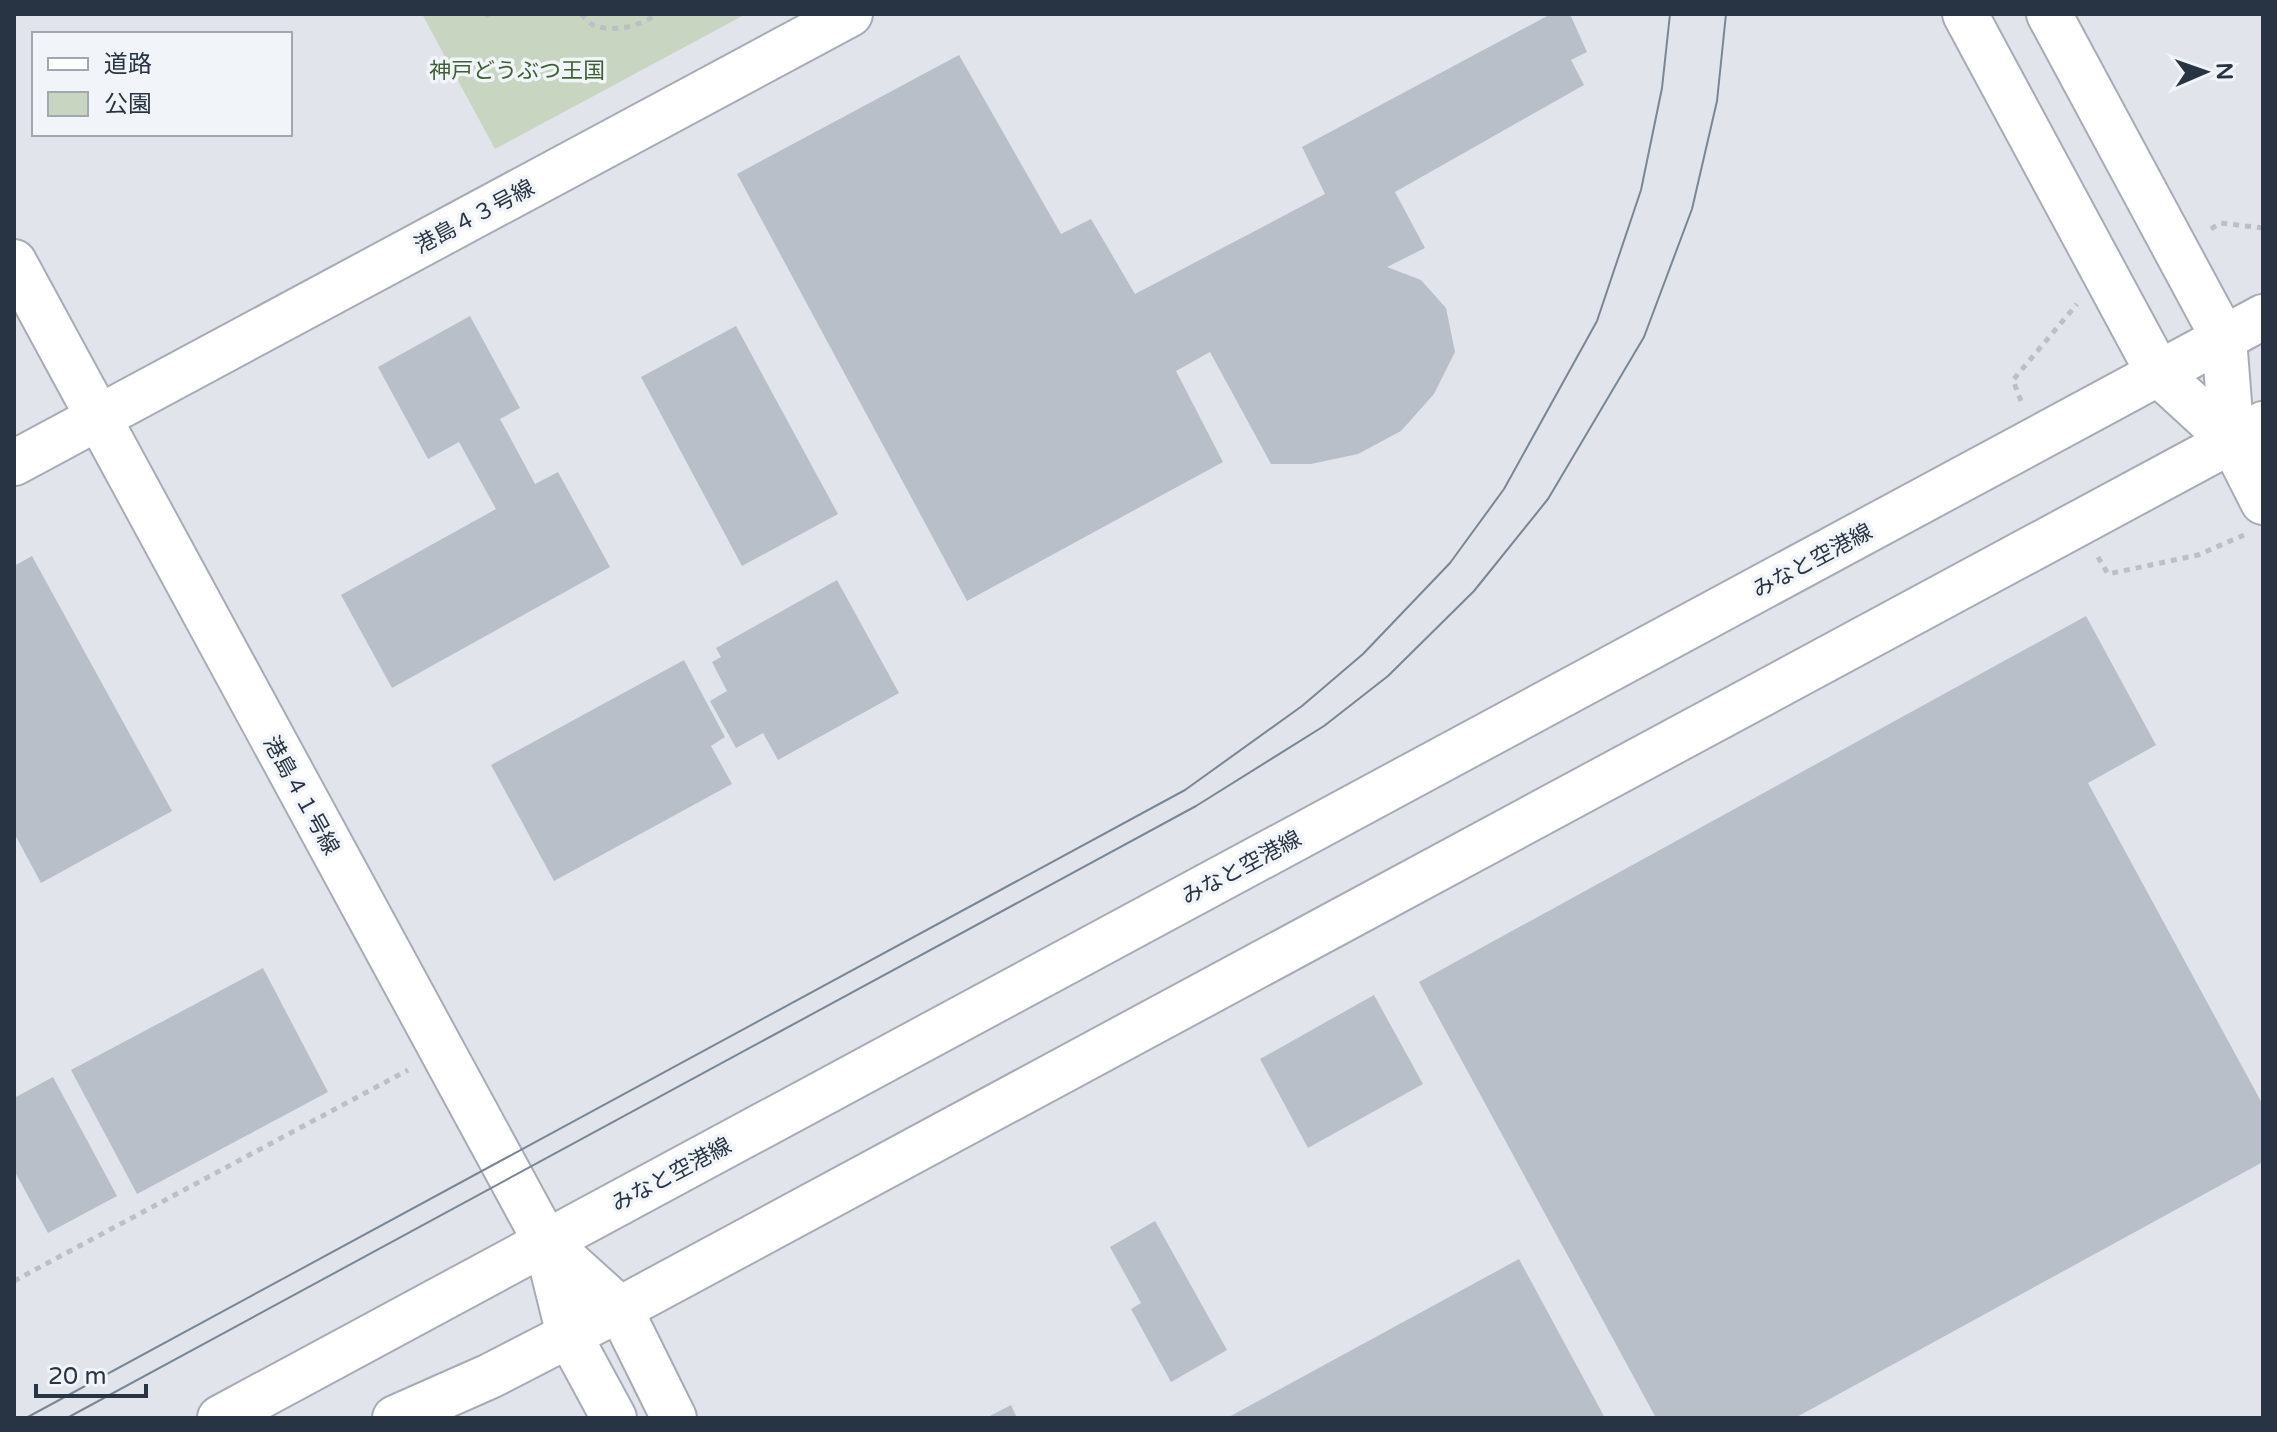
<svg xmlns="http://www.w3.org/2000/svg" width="2277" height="1432" font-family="'Varela Round','Noto Sans JP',sans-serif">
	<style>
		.green { fill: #c8d5c1 }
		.building { fill: #b8bfc9 }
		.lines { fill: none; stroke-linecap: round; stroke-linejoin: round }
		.secondary-casing { stroke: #a6acb6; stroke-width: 48 }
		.path { stroke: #bbc0c6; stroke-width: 5; stroke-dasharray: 6 6; stroke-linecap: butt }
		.secondary { stroke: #fff; stroke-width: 44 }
		.tram { stroke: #798695; stroke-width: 2 }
		.labels { text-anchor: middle; stroke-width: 7; stroke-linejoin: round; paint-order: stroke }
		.park-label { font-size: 22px; fill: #3f6034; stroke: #f1f4f8 }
		.street-label { font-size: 22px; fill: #283444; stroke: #f1f4f8 }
	</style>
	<rect width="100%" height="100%" fill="#e1e5eb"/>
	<polygon class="green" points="422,14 746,14 495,149"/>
	<g class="building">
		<polygon points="1551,14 1570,14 1587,52 1571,60 1584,85 1395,192 1425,248 1387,267 1421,280 1446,308 1455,352 1434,394 1401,431 1358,454 1311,464 1271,464 1210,352 1176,371 1223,462 967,601 737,174 959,55 1061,234 1091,219 1135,294 1325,194 1302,147"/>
		<polygon points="470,316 520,408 500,419 535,484 558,472 610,567 392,688 341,595 496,509 459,442 428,459 378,367"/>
		<polygon points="736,326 838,514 742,566 641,377"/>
		<polygon points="32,556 172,811 41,883 14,833 14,566"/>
		<polygon points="837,580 899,693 778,760 763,733 736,748 710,701 727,691 712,662 721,657 716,648"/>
		<polygon points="2086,616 2156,745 2088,783 2263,1105 2263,1162 1795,1418 1656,1418 1419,982"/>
		<polygon points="684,660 725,737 711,746 732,784 554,881 491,765"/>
		<polygon points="263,968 328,1092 137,1194 71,1070"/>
		<polygon points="1374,995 1423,1084 1308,1148 1260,1059"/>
		<polygon points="53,1077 117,1196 48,1233 14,1170 14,1098"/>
		<polygon points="1155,1221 1227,1350 1171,1382 1131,1309 1141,1303 1110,1247"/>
		<polygon points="1519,1259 1605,1418 1227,1418"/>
		<polygon points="1011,1405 1017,1418 986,1418"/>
	</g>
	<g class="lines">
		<g class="secondary-casing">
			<g id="secondary">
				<polyline points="1965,14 2159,374 2232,441 2263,502"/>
				<polyline points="2049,14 2224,339 2232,441"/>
				<polyline points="14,262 546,1242 569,1335 614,1418"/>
				<polyline points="14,463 850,14"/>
				<polyline points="546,1242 620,1309 674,1418"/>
				<polyline points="220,1418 2263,317"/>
				<polyline points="395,1418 490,1376 620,1309 2263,424"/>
			</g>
		</g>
		<g class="path">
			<path d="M581 14C582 15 590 23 591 24 611 34 641 26 657 14"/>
			<polyline points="485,16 489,14"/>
			<polyline points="2211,229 2220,223 2263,228"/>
			<polyline points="2021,401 2013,380 2077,304"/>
			<polyline points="2098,557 2108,574 2198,555 2244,535"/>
			<polyline points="14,1281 408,1070"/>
		</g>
		<use href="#secondary" class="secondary"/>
		<g class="tram">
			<polyline points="26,1418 1185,790 1302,706 1363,654 1450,563 1504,489 1597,321 1641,190 1662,88 1670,14"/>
			<polyline points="67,1418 1196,806 1324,726 1388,676 1474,591 1548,499 1644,337 1692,209 1717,101 1726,14"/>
		</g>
	</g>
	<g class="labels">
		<g class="park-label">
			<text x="517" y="78">神戸どうぶつ王国</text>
		</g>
		<g class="street-label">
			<text transform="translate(474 216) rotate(-28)" y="8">港島４３号線</text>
			<text transform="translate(1812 560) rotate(-28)" y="8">みなと空港線</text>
			<text transform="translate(302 795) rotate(61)" y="8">港島４１号線</text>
			<text transform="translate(1241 867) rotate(-28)" y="8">みなと空港線</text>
			<text transform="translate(671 1174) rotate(-28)" y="8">みなと空港線</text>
		</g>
	</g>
	<rect width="2277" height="1432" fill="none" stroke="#283444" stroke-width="32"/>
	<rect x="32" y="32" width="260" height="104" fill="#f1f4f8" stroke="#a1a7b0" stroke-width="2"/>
	<rect x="48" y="58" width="40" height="12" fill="#ffffff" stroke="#a1a7b0" stroke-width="2"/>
	<text x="104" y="72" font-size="24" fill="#283444">道路</text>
	<rect x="48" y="92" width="40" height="24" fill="#c8d5c1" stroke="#a1a7b0" stroke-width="2"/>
	<text x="104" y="112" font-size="24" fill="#283444">公園</text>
	<g transform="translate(2205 72) rotate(88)" stroke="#f1f4f8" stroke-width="6" paint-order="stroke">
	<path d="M0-6L14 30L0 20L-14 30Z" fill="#283444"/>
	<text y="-12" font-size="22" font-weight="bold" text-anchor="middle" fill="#283444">N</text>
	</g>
	<path d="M36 1384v12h110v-12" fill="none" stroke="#283444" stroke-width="4"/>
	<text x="48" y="1384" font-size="24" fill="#283444" stroke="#f1f4f8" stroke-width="6" paint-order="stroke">20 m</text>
</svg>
